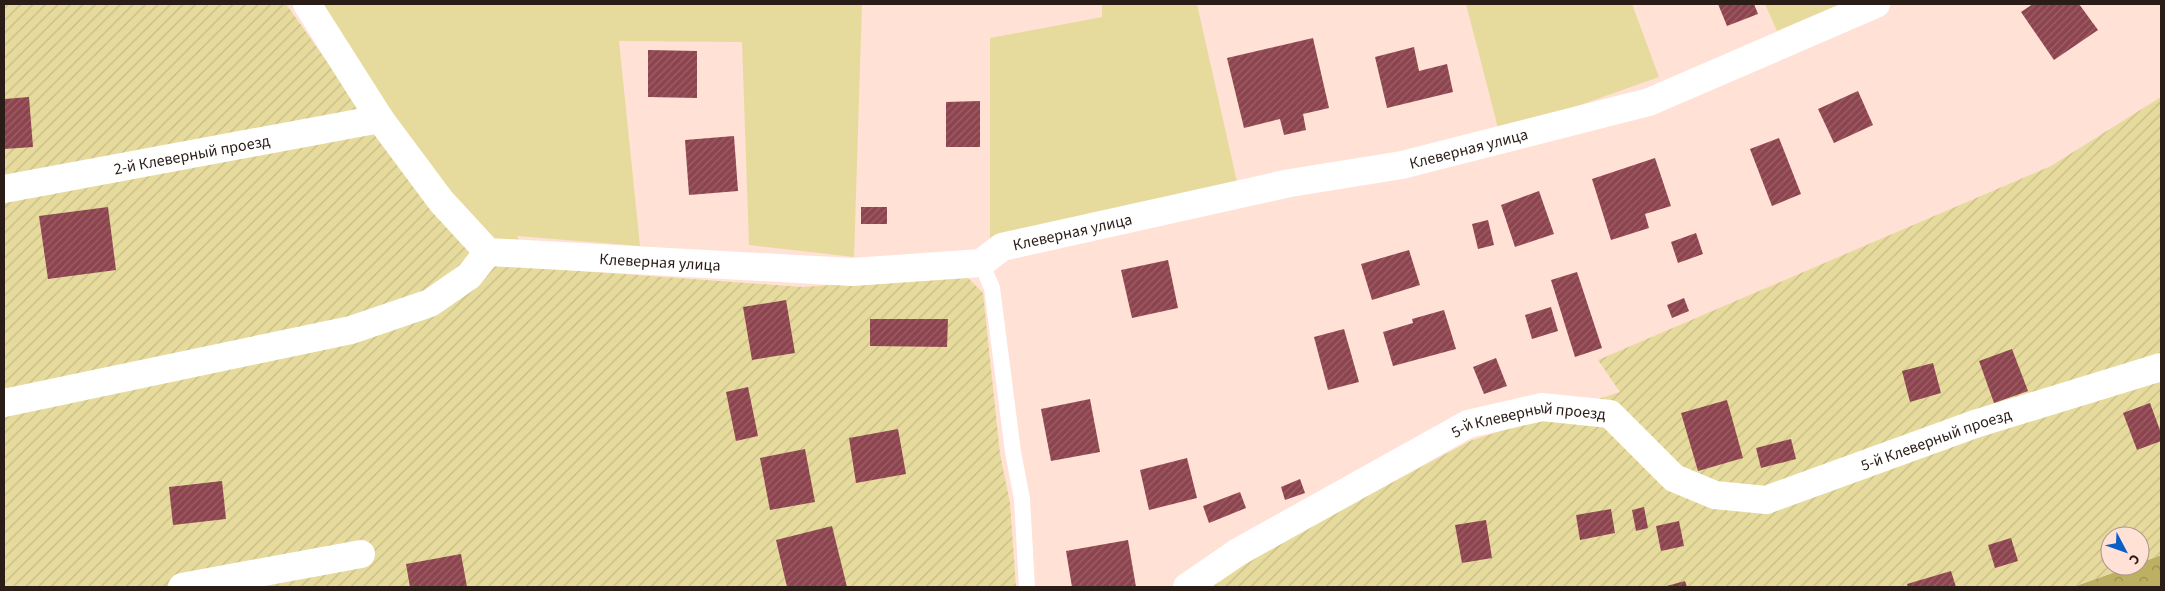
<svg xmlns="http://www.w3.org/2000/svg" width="2165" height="591" font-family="'Source Sans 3',sans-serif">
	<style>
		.grass { fill: #e6db9d }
		.forest { fill: url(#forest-crowns) }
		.garden { fill: url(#garden-furrows) }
		.building { fill: url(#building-hatch) }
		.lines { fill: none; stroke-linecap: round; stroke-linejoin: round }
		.lane { stroke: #fff; stroke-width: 16 }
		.street { stroke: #fff; stroke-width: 28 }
		.labels { text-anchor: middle; stroke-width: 5; stroke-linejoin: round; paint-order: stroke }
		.street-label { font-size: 16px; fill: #2a1d18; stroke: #ffe1d6 }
	</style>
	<defs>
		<pattern id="forest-crowns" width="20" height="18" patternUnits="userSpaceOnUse" patternTransform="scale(1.25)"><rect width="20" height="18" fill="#beb063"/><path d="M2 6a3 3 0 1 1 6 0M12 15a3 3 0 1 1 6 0" fill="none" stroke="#9b8f51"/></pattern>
		<pattern id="garden-furrows" width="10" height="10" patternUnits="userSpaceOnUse" patternTransform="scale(1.25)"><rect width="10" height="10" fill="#e6db9d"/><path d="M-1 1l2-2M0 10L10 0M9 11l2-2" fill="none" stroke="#c5bc86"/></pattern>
		<pattern id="building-hatch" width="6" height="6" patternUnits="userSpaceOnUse" patternTransform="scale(1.25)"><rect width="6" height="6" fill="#8e444e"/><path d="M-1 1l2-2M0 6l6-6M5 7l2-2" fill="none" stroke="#9a6269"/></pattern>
	</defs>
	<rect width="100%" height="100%" fill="#ffe1d6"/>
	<g class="grass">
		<polygon points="318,4 862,4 854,257 749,245 742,42 619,41 640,246 517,236 548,293 625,502 394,116"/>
		<polygon points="1102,4 1197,4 1237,182 1005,232 990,242 990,38 1102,17"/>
		<polygon points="1466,4 1632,4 1659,77 1566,110 1498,128"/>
		<polygon points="1765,4 1840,4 1777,31"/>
	</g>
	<polygon class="forest" points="2161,555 2161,587 2073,587 2132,566 2140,566 2140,563"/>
	<g class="garden">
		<polygon points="4,4 286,4 364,114 483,264 803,287 966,276 983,293 1000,454 1010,503 1016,587 4,587"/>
		<polygon points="2161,97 2161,555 2140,563 2140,536 2110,536 2110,566 2132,566 2073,587 1210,587 1280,542 1470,441 1620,392 1598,360 2051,166"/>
	</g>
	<g class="building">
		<polygon points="1718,4 1754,4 1758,14 1727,26"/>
		<polygon points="2033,4 2079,4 2098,30 2054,60 2021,12"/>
		<polygon points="1313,38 1329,108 1303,114 1306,130 1284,135 1280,119 1244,128 1227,58"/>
		<polygon points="1414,47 1419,71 1447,64 1453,92 1387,108 1375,57"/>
		<polygon points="648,50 697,51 697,98 648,97"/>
		<polygon points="1858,91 1873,125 1834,143 1818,109"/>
		<polygon points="29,97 33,147 4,149 4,99"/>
		<polygon points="980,101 980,147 946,147 946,102"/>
		<polygon points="734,136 738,191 689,195 685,140"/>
		<polygon points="1779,138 1801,194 1772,206 1750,149"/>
		<polygon points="1655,158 1671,206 1645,214 1649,228 1611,240 1592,179"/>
		<polygon points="1539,191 1554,234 1515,247 1501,205"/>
		<polygon points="108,207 116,270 48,279 39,216"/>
		<rect x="861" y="207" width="26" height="17"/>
		<polygon points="1488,220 1494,245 1478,249 1472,224"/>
		<polygon points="1696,233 1703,254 1678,263 1671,242"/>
		<polygon points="1409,250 1420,285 1372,300 1361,264"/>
		<polygon points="1168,260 1178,308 1132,318 1121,270"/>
		<polygon points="1577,272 1602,348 1575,357 1551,280"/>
		<polygon points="1684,298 1689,311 1672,318 1667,305"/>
		<polygon points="786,300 795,353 752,360 743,307"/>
		<polygon points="1551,307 1558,331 1532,339 1525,315"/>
		<polygon points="1444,310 1456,349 1393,366 1383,332 1413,323 1412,319"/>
		<polygon points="870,319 948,319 947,347 870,346"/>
		<polygon points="1344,329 1359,382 1328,390 1314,337"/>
		<polygon points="2012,349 2028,391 1994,403 1979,361"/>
		<polygon points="1496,358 1507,386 1484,394 1473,367"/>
		<polygon points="1933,363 1941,393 1910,402 1902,371"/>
		<polygon points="748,387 758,436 736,441 726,392"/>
		<polygon points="1090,399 1100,452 1051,461 1041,409"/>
		<polygon points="1727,400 1743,458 1698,471 1681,413"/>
		<polygon points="2150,403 2161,433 2161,441 2137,450 2123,413"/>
		<polygon points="898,429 906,474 856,483 849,438"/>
		<polygon points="1791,439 1796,459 1761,468 1756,448"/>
		<polygon points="805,449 815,502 770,510 760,458"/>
		<polygon points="1187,458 1197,498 1149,510 1140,470"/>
		<polygon points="1300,479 1305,493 1285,500 1281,487"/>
		<polygon points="222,481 226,519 173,525 169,487"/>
		<polygon points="1240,492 1246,508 1209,523 1203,506"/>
		<polygon points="1644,507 1648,528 1636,531 1632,510"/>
		<polygon points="1611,509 1615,533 1580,540 1576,515"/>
		<polygon points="1486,520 1492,558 1462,563 1455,525"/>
		<polygon points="1679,521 1684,546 1661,551 1656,526"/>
		<polygon points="832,526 847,587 787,587 776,540"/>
		<polygon points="2011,538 2018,561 1995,568 1988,545"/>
		<polygon points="1128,540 1136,587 1072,587 1066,551"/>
		<polygon points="461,554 467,587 410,587 406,564"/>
		<polygon points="1951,571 1956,587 1908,587 1907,584"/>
		<polygon points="1685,581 1687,587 1663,587"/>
	</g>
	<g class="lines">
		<polyline class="lane" points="981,263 992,288 1013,452 1022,499 1027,587"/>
		<g class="street">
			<path id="s1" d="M307 4 380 119 441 201 488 252 852 272 981 263 1002 247 1290 183 1402 165 1649 102 1876 4"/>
			<path id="s2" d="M4 189 380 119"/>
			<polyline points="4,403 351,330 430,303 469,276 488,252"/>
			<polyline points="182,587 361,554"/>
			<path id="s3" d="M1187 587 1238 552 1468 424 1542 407 1610 414 1674 478 1715 495 1766 500 1975 424 2161 367"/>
		</g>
	</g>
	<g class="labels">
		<g class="street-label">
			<text dy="6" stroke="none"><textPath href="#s1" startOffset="1305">Клеверная улица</textPath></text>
			<text dy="6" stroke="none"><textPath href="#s2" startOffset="191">2-й Клеверный проезд</textPath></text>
			<text dy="6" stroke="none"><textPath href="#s1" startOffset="900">Клеверная улица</textPath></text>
			<text dy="6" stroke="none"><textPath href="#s1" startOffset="480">Клеверная улица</textPath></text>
			<text dy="6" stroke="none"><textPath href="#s3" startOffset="386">5-й Клеверный проезд</textPath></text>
			<text dy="6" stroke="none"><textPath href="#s3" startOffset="836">5-й Клеверный проезд</textPath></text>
		</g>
	</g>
	<rect width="2165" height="591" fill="none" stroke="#2a1d18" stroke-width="10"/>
	<g transform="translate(2125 551) rotate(131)"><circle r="24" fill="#ffe1d6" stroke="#aa938a"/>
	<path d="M0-4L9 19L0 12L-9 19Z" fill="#0b5dc7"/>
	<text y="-8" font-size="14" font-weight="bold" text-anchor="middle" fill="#2a1d18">С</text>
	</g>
</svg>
